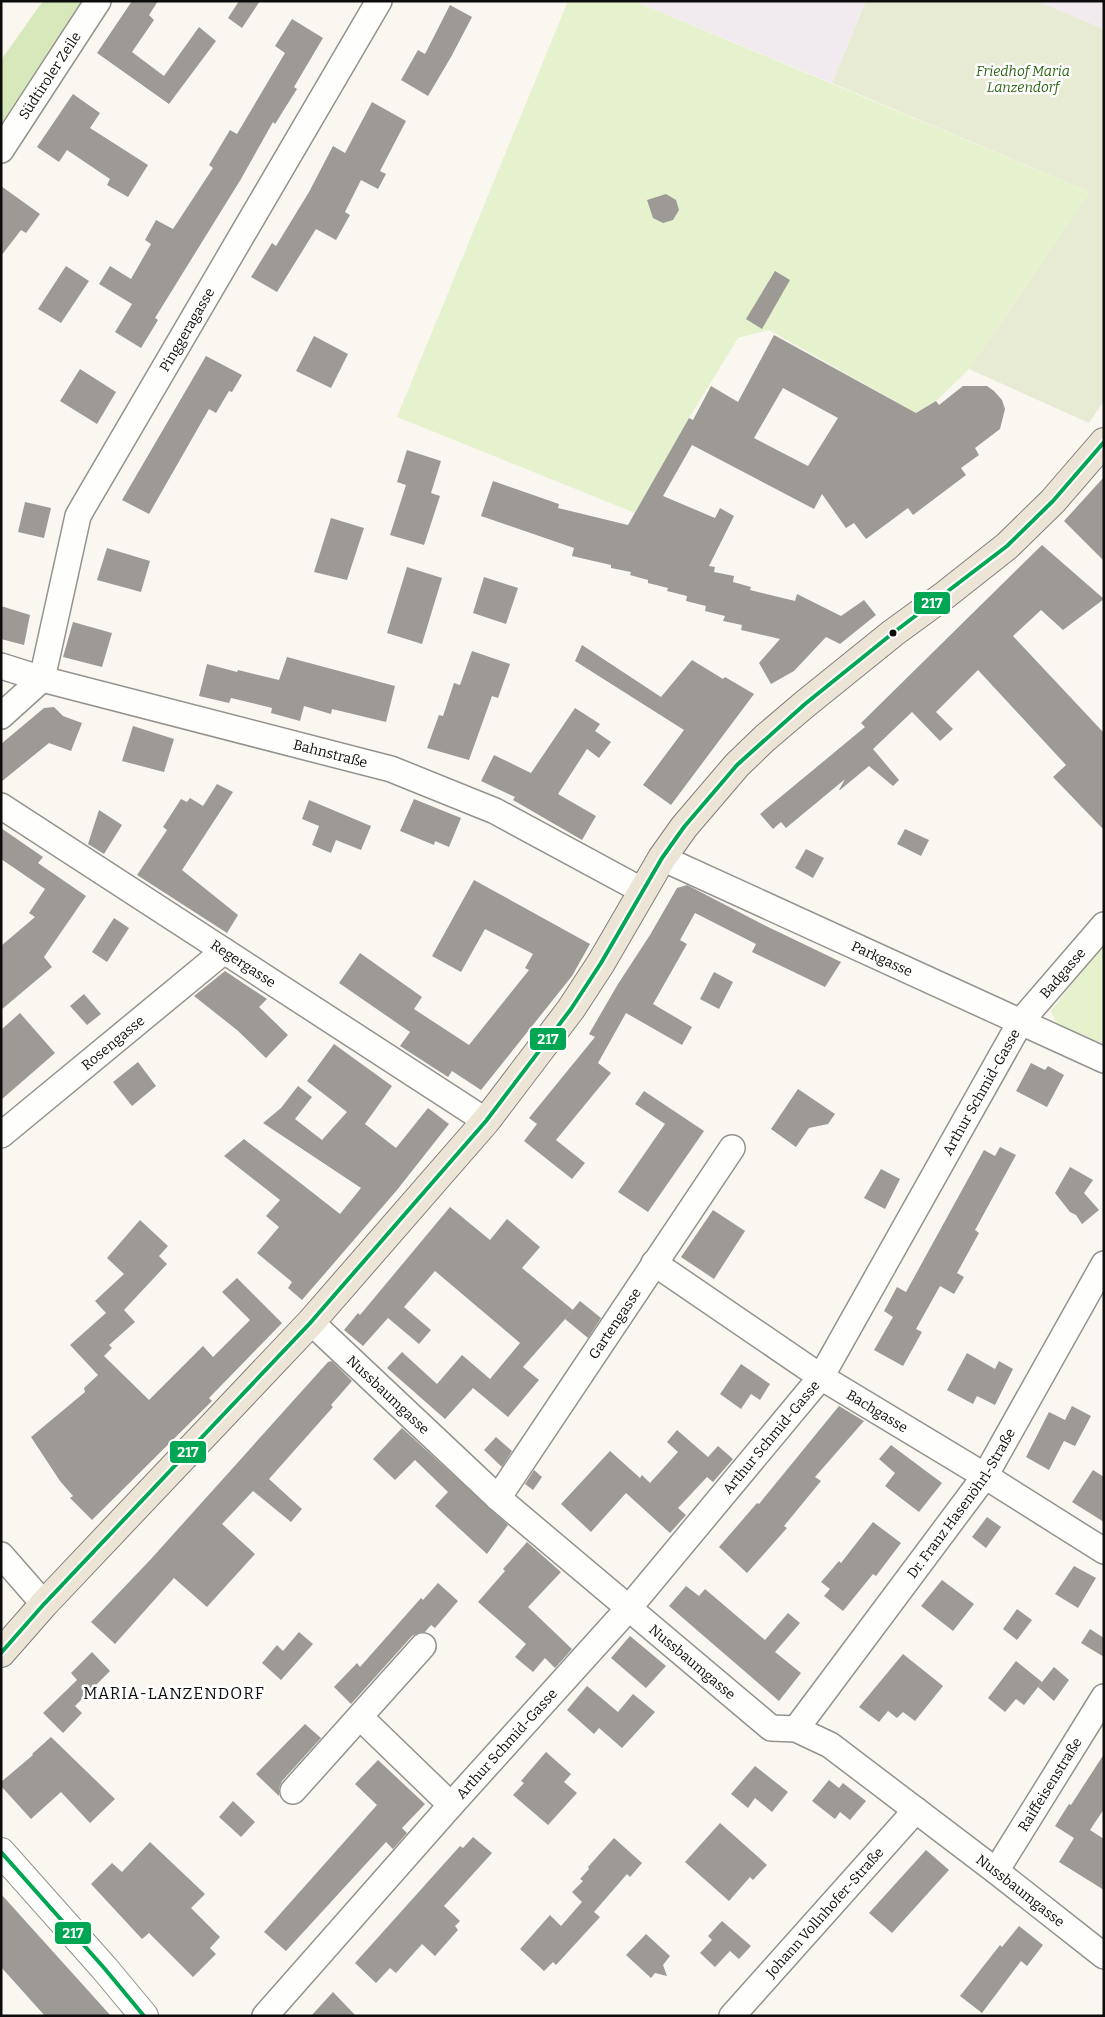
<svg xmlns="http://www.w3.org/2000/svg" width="1105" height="2017" font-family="Bitter,serif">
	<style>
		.industrial { fill: #f1eaee }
		.green { fill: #e6f1ce }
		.forest { fill: #d7e9bb }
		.cemetery { fill: #e8ebd3 }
		.building { fill: #9d9a96; fill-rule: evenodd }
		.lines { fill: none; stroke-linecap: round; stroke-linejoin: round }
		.minor-casing { stroke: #93928f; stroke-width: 28 }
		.tertiary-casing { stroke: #93928f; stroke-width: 30 }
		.primary-casing { stroke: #807f7c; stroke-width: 30 }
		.minor { stroke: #fefefd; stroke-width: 25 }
		.tertiary { stroke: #fefefd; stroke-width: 28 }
		.primary { stroke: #ece5d6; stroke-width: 28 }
		.bus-1-casing { stroke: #fff; stroke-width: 8 }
		.bus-1 { stroke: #00a651; stroke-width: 4 }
		.bus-dot { fill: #0c0c0c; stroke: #fff; stroke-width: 2 }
		.labels { text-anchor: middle; stroke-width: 5; stroke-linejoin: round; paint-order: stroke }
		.park-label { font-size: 14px; font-style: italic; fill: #316718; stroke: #fff }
		.street-label { font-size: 14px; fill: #0c0c0c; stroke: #fff }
		.quarter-label { font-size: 16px; letter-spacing: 1px; fill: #0c0c0c; stroke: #fff }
		.line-badge { stroke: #fff; stroke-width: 2 }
		.badge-label { font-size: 14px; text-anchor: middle; font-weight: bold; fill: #fff }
	</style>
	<rect width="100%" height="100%" fill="#faf7f0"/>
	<g class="industrial">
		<polygon points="634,1 866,1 832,83"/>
		<polygon points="1036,1 1104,1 1104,29"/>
	</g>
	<g class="green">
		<polygon points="568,1 634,1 1090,192 969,369 936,401 916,413 769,330 738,338 689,418 635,513 397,417"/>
		<polygon points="1104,941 1104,1044 1057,1024 1051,1011"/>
	</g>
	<polygon class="forest" points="43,1 82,1 1,133 1,60"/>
	<polygon class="cemetery" points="866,1 1036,1 1104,29 1104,401 1089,423 969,369 1090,192 832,83"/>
	<g class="building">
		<polygon points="132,1 158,1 149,15 154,20 132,52 164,76 199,27 216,41 169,104 97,53"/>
		<polygon points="239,1 260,1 242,28 228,18"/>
		<polygon points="450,5 472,17 451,57 428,96 401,80 418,50 425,54"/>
		<polygon points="292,19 323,38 294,87 297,89 275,124 273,122 241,179 155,318 158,320 141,348 115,332 132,304 99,284 110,266 131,279 151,244 145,240 156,220 173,229 213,168 209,165 230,130 237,134 285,53 275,46"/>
		<polygon points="73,94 100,113 90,128 148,165 128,197 107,185 110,179 67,150 59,162 37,147"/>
		<polygon points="372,102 406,121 380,171 386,174 378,189 361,180 345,212 350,215 336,240 316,229 277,292 251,277 272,243 276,246 309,192 333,146 345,153"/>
		<polygon points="1,186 40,214 26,233 21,230 1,256"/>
		<polygon points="666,194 676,200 679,210 673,220 663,223 653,218 647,200"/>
		<polygon points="66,266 89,281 61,323 38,309"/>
		<polygon points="775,271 790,280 762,329 746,319"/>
		<path d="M774 335 916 413 936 401 939 405 963 386H987L994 391 1002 400 1005 409 1000 429 975 448 979 455 961 468 966 475 913 515 908 508 866 539 854 523 846 528 822 494 814 509 692 445 663 496 715 518 720 508 734 516 709 566 715 567 714 572 734 576 733 582 751 587 750 590 795 601 797 594 841 616 864 600 876 615 840 644 826 637 794 671 771 684 759 663 780 639 741 630 742 625 723 621 725 616 705 611 706 606 686 601 687 596 667 591 668 588 648 583V580L630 575 631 572 611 568V565L572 556 574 548 481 516 493 481 559 504 558 508 628 525 689 418 693 420 711 386 738 402ZM783 388 838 418 808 466 754 438Z"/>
		<polygon points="314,336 348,354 331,388 296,371"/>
		<polygon points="206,356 242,375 232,392 229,391 216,413 209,409 149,514 122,500"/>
		<polygon points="80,369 116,392 97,424 60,401"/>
		<polygon points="407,450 441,461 431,493 440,496 424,545 390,535 406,485 397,482"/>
		<polygon points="1104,477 1104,561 1064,521"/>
		<polygon points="25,502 51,508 44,538 18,532"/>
		<polygon points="331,518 364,528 347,580 314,572"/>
		<polygon points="1042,545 1104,599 1063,630 1041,610 1013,636 1104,733 1104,830 1053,777 1066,765 978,670 936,712 953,729 940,741 912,712 873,749 899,780 893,786 869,766 840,790 839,790 845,779 844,780 786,828 781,822 773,829 760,814 865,727 861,723"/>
		<polygon points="107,548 150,561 141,592 97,580"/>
		<polygon points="407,567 442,578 422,644 387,633"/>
		<polygon points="484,577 518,588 506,624 473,613"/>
		<polygon points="1,606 30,615 24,645 1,639"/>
		<polygon points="73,622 112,633 102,667 63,657"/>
		<polygon points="582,645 661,697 692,660 723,679 725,677 754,694 671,805 643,785 684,730 575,661"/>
		<polygon points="472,651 510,664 498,698 492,696 469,760 427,748 439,715 443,716 454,683 460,685"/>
		<polygon points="287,657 395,686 386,722 332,709 331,714 304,706 300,721 271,713 272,708 231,698 229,703 199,696 207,664 237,672 238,670 279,680"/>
		<polygon points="54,707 63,716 82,723 71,751 49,743 1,782 1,744 44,708"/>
		<polygon points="575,708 600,724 595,731 611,742 599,758 587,749 558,794 596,816 582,840 513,800 515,797 481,781 494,755 531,773"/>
		<polygon points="133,726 174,739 164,772 122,761"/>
		<polygon points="217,784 233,792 182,870 238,915 227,933 137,875 167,830 163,827 181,799 187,802 190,798 203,806"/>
		<polygon points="414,799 461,818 449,847 435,841 434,845 400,831"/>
		<polygon points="309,800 371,826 361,850 336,840 331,853 312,845 319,826 302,819"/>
		<polygon points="99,810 122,825 104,854 88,844"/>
		<polygon points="1,828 43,857 38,863 86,896 44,957 52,967 1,1010 1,946 35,917 29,913 45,889 1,859"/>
		<polygon points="905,829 929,840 921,856 897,844"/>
		<polygon points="806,849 824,858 813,878 795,868"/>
		<polygon points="474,880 590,944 572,976 481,1090 452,1071 448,1077 400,1046 410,1032 339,983 360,953 422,997 414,1009 469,1045 529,970 525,968 533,954 485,929 461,972 432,956"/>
		<polygon points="687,885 766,926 841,962 825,987 752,952 756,944 695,913 680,940 687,944 653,1004 692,1027 682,1045 626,1013 598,1063 611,1073 556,1140 585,1163 572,1179 524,1141 537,1124 529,1118 595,1037 589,1034 618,984 650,935 677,888"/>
		<polygon points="114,918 129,928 107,962 92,952"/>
		<polygon points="225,971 267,999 259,1007 288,1035 266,1058 237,1030 194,996"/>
		<polygon points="714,972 733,982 719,1009 700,999"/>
		<polygon points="84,994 101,1014 87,1025 70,1006"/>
		<polygon points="20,1013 55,1053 1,1100 1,1030"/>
		<polygon points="334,1044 392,1086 365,1124 396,1148 428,1108 449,1124 397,1190 302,1300 288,1288 292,1282 257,1253 279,1227 266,1216 280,1200 224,1156 244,1139 340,1214 361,1188 263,1123 281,1108 298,1086 312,1097 295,1119 322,1140 347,1112 307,1081"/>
		<polygon points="138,1062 156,1086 132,1106 113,1082"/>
		<polygon points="1031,1063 1045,1070 1048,1066 1064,1075 1047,1107 1016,1091"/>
		<polygon points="798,1089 835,1114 828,1124 809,1128 796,1147 771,1129"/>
		<polygon points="644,1091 704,1131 648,1212 618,1192 665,1124 635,1104"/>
		<polygon points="1000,1147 1016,1155 975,1230 979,1233 957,1273 964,1277 954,1294 940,1286 916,1329 922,1332 903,1366 874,1350 893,1317 884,1311 897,1287 906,1292 984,1150 995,1156"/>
		<polygon points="1070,1167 1093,1180 1084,1193 1099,1210 1082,1224 1076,1215 1070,1212 1055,1193"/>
		<polygon points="881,1169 900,1179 885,1209 864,1198"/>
		<polygon points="450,1207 490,1240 507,1219 540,1247 522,1268 573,1310 523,1367 539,1380 508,1417 473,1388 445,1419 387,1368 402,1352 437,1384 462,1355 490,1379 520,1343 435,1271 404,1307 431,1330 419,1344 388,1318 363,1346 344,1330 358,1313 360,1315"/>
		<polygon points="713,1210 745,1231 714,1279 681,1257"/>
		<polygon points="140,1220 168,1246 159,1256 167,1264 124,1310 135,1322 109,1345 112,1348 104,1356 149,1400 203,1346 213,1357 250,1320 222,1292 237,1278 282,1323 209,1398 212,1401 92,1520 70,1498 73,1496 60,1481 31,1437 85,1392 84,1388 98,1375 70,1345 106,1313 95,1301 124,1274 107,1258"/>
		<polygon points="580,1301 601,1318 588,1338 565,1319"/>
		<polygon points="967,1353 995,1369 999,1361 1013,1369 995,1405 977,1396 973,1404 947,1390"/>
		<polygon points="332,1361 352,1381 331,1405 333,1407 269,1479 302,1509 291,1522 253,1491 222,1524 255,1554 207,1607 174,1578 115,1644 91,1622 151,1559 328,1362"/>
		<polygon points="741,1364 770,1384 760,1400 751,1394 741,1409 720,1394"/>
		<polygon points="839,1406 864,1421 815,1477 821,1481 784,1526 787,1528 747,1573 719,1547 757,1503 759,1504"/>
		<polygon points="1072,1406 1091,1416 1075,1446 1064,1441 1049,1470 1026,1457 1049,1412 1065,1420"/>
		<polygon points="402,1428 508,1525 487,1554 435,1506 448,1492 415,1460 395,1480 373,1459"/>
		<polygon points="677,1430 708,1457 718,1446 733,1459 713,1482 707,1477 678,1508 686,1515 670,1533 626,1493 591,1532 561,1504 610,1451 640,1478 642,1475 650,1483 678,1452 667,1442"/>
		<polygon points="496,1437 512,1451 502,1467 484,1450"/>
		<polygon points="891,1445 942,1483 919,1512 885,1486 895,1473 879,1459"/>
		<polygon points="534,1470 542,1477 533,1490 525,1484"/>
		<polygon points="1093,1470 1104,1477 1104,1522 1072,1502"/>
		<polygon points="987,1517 1001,1527 986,1548 972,1537"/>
		<polygon points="873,1522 901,1543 876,1576 873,1574 843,1611 824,1596 830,1589 821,1582 839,1561 841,1563"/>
		<polygon points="527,1542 561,1572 528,1607 572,1649 555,1668 545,1658 533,1672 515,1657 526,1644 478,1602 505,1571 503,1569"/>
		<polygon points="1074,1566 1096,1578 1078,1608 1055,1594"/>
		<polygon points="942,1580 974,1604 953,1631 921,1606"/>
		<polygon points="438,1583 458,1601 435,1628 431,1625 425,1632 418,1633 412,1636 351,1704 334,1687 357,1663 360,1667 421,1598 423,1600"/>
		<polygon points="686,1586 699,1596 705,1589 765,1640 788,1613 800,1623 775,1652 801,1673 779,1701 669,1606"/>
		<polygon points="1017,1609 1032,1620 1017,1640 1003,1629"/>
		<polygon points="1090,1629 1104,1638 1104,1657 1081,1643"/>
		<polygon points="299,1632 313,1644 281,1680 262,1663 277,1645 283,1651"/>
		<polygon points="630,1636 666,1666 646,1688 611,1658"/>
		<polygon points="92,1652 110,1671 75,1706 82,1713 63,1733 43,1713 77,1680 71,1673"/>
		<polygon points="903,1654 943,1686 915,1721 903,1712 897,1718 888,1711 879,1722 859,1707"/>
		<polygon points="1016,1661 1042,1682 1024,1705 1016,1699 1005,1712 988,1698"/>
		<polygon points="1054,1667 1069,1680 1054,1701 1038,1687"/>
		<polygon points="587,1686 618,1712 633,1694 655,1712 622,1748 599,1728 594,1734 567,1710"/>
		<polygon points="305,1724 321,1738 282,1781 279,1788 279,1796 256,1774"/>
		<polygon points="51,1737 115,1799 90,1823 61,1792 31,1819 1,1786 1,1782 33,1755 32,1754"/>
		<polygon points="546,1752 571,1774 564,1782 577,1793 548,1825 513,1795 524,1783 521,1781"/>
		<polygon points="1104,1754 1104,1809 1090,1830 1104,1839 1104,1890 1059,1862 1074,1838 1055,1826 1069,1804 1071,1805"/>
		<polygon points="378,1760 425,1804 402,1828 407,1833 393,1849 386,1842 286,1951 264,1932 377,1805 355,1784"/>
		<polygon points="755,1766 788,1792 772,1812 755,1798 748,1808 731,1794"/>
		<polygon points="829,1780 839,1788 843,1783 866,1801 850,1820 840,1812 835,1819 812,1801"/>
		<polygon points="233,1801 255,1822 241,1837 219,1817"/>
		<polygon points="720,1823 767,1865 753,1880 750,1877 729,1901 685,1862"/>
		<polygon points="473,1837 492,1853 444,1906 460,1921 455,1926 458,1930 435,1956 422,1944 396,1973 390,1968 376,1983 355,1963 460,1846 463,1848"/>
		<polygon points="614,1838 642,1863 630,1877 627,1874 594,1912 600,1917 556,1965 553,1962 544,1971 520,1949 550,1915 561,1926 582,1902 572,1892 583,1881 580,1879 589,1869 588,1867"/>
		<polygon points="150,1842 205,1894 191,1908 220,1937 210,1948 216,1954 193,1977 149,1933 142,1939 91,1884 112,1863 122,1872"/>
		<polygon points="926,1850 949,1870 892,1933 869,1913"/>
		<polygon points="1,1894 111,2016 45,2016 1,1967"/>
		<polygon points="722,1921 751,1946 739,1959 730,1951 715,1967 700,1953 712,1940 708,1936"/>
		<polygon points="1019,1926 1043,1945 1027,1966 1021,1961 982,2013 960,1996 1000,1945 1002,1947"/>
		<polygon points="646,1934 670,1956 663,1965 667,1976 655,1973 651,1978 626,1955"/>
		<polygon points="333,1992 356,2016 311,2016"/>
	</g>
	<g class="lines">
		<g class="minor-casing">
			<g id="minor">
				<path id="s1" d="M1 150 98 1"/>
				<path id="s2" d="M1 666 42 679 391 769 495 811 643 891"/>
				<path id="s3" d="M1 716 42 679 78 516 83 507 379 1"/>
				<path id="s4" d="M1 806 486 1121"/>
				<path id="s5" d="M662 858 1104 1060"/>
				<path id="s6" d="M1 1135 224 951"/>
				<path id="s7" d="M654 1263 821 1377 985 1476 1104 1551"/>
				<path id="s8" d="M311 1322 498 1498 771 1728 796 1729 830 1745 996 1871 1104 1956"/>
				<path id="s9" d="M498 1498 732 1148"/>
				<polyline points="1,1555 44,1604"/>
				<polyline points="360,1717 451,1805"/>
				<path id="s10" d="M796 1729 985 1476 1104 1264"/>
				<polyline points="293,1791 423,1646"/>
				<path id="s11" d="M996 1871 1104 1697"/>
				<path id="s12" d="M265 2016 451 1805 628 1609 821 1377 1021 1021 1104 925"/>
				<path id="s13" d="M732 2016 916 1810"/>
			</g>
		</g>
		<g class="tertiary-casing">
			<polyline id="tertiary" points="1,1852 105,1969 144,2016"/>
		</g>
		<g class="primary-casing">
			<polyline id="primary" points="1,1653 44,1604 311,1322 486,1121 571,1009 601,963 662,858 684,827 737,765 765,738 805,704 893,633 945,595 1007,546 1053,501 1104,442"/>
		</g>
		<use href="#minor" class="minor"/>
		<use href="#tertiary" class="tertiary"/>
		<use href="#primary" class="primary"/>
		<g class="bus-1-casing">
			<g id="bus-1">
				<polyline points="1,1653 44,1604 311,1322 486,1121 571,1009 601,963 662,858 684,827 737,765 805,704 893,633 1007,546 1053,501 1104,442"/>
				<polyline points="1,1852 105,1969 144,2016"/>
			</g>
		</g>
		<use href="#bus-1" class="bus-1"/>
	</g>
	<circle class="bus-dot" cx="893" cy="633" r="4.5"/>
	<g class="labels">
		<g class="park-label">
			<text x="1023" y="76">Friedhof Maria<tspan x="1023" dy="16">Lanzendorf</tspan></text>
		</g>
		<g class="street-label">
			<text dy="5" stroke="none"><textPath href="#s1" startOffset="89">Südtiroler Zeile</textPath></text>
			<text dy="5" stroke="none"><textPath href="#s3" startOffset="438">Pinggeragasse</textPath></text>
			<text dy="5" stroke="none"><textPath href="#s2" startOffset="341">Bahnstraße</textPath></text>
			<text dy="5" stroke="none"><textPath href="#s5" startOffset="242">Parkgasse</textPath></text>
			<text dy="5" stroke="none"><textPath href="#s4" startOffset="289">Regergasse</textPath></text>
			<text dy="5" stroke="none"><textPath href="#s12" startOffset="1319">Badgasse</textPath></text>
			<text dy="5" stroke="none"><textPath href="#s6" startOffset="145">Rosengasse</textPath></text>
			<text dy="5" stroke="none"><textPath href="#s12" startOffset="1174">Arthur Schmid-Gasse</textPath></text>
			<text dy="5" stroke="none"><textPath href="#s9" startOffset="210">Gartengasse</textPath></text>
			<text dy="5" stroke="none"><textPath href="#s8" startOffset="106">Nussbaumgasse</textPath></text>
			<text dy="5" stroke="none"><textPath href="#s7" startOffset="268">Bachgasse</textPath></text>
			<text dy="5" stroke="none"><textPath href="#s12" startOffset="769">Arthur Schmid-Gasse</textPath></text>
			<text dy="5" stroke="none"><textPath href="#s10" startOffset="280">Dr. Franz Hasenöhrl-Straße</textPath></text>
			<text dy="5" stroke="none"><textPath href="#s8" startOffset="511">Nussbaumgasse</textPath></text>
			<text dy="5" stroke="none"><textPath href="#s12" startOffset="364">Arthur Schmid-Gasse</textPath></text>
			<text dy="5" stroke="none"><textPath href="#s11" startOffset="102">Raiffeisenstraße</textPath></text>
			<text dy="5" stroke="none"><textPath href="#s8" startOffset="916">Nussbaumgasse</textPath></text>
			<text dy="5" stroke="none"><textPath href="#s13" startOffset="139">Johann Vollnhofer-Straße</textPath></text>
		</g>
		<g class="quarter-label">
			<text x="174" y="1699">MARIA-LANZENDORF</text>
		</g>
	</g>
	<g class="line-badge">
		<rect x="913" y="591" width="38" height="24" rx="5" fill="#00a651"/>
		<rect x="529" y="1027" width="38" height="24" rx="5" fill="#00a651"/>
		<rect x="169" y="1440" width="38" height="24" rx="5" fill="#00a651"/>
		<rect x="54" y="1921" width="38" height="24" rx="5" fill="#00a651"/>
	</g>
	<g class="badge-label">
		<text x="932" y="608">217</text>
		<text x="548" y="1044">217</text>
		<text x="188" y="1457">217</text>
		<text x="73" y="1938">217</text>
	</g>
	<rect width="1105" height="2017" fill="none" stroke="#0c0c0c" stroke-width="5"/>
</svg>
